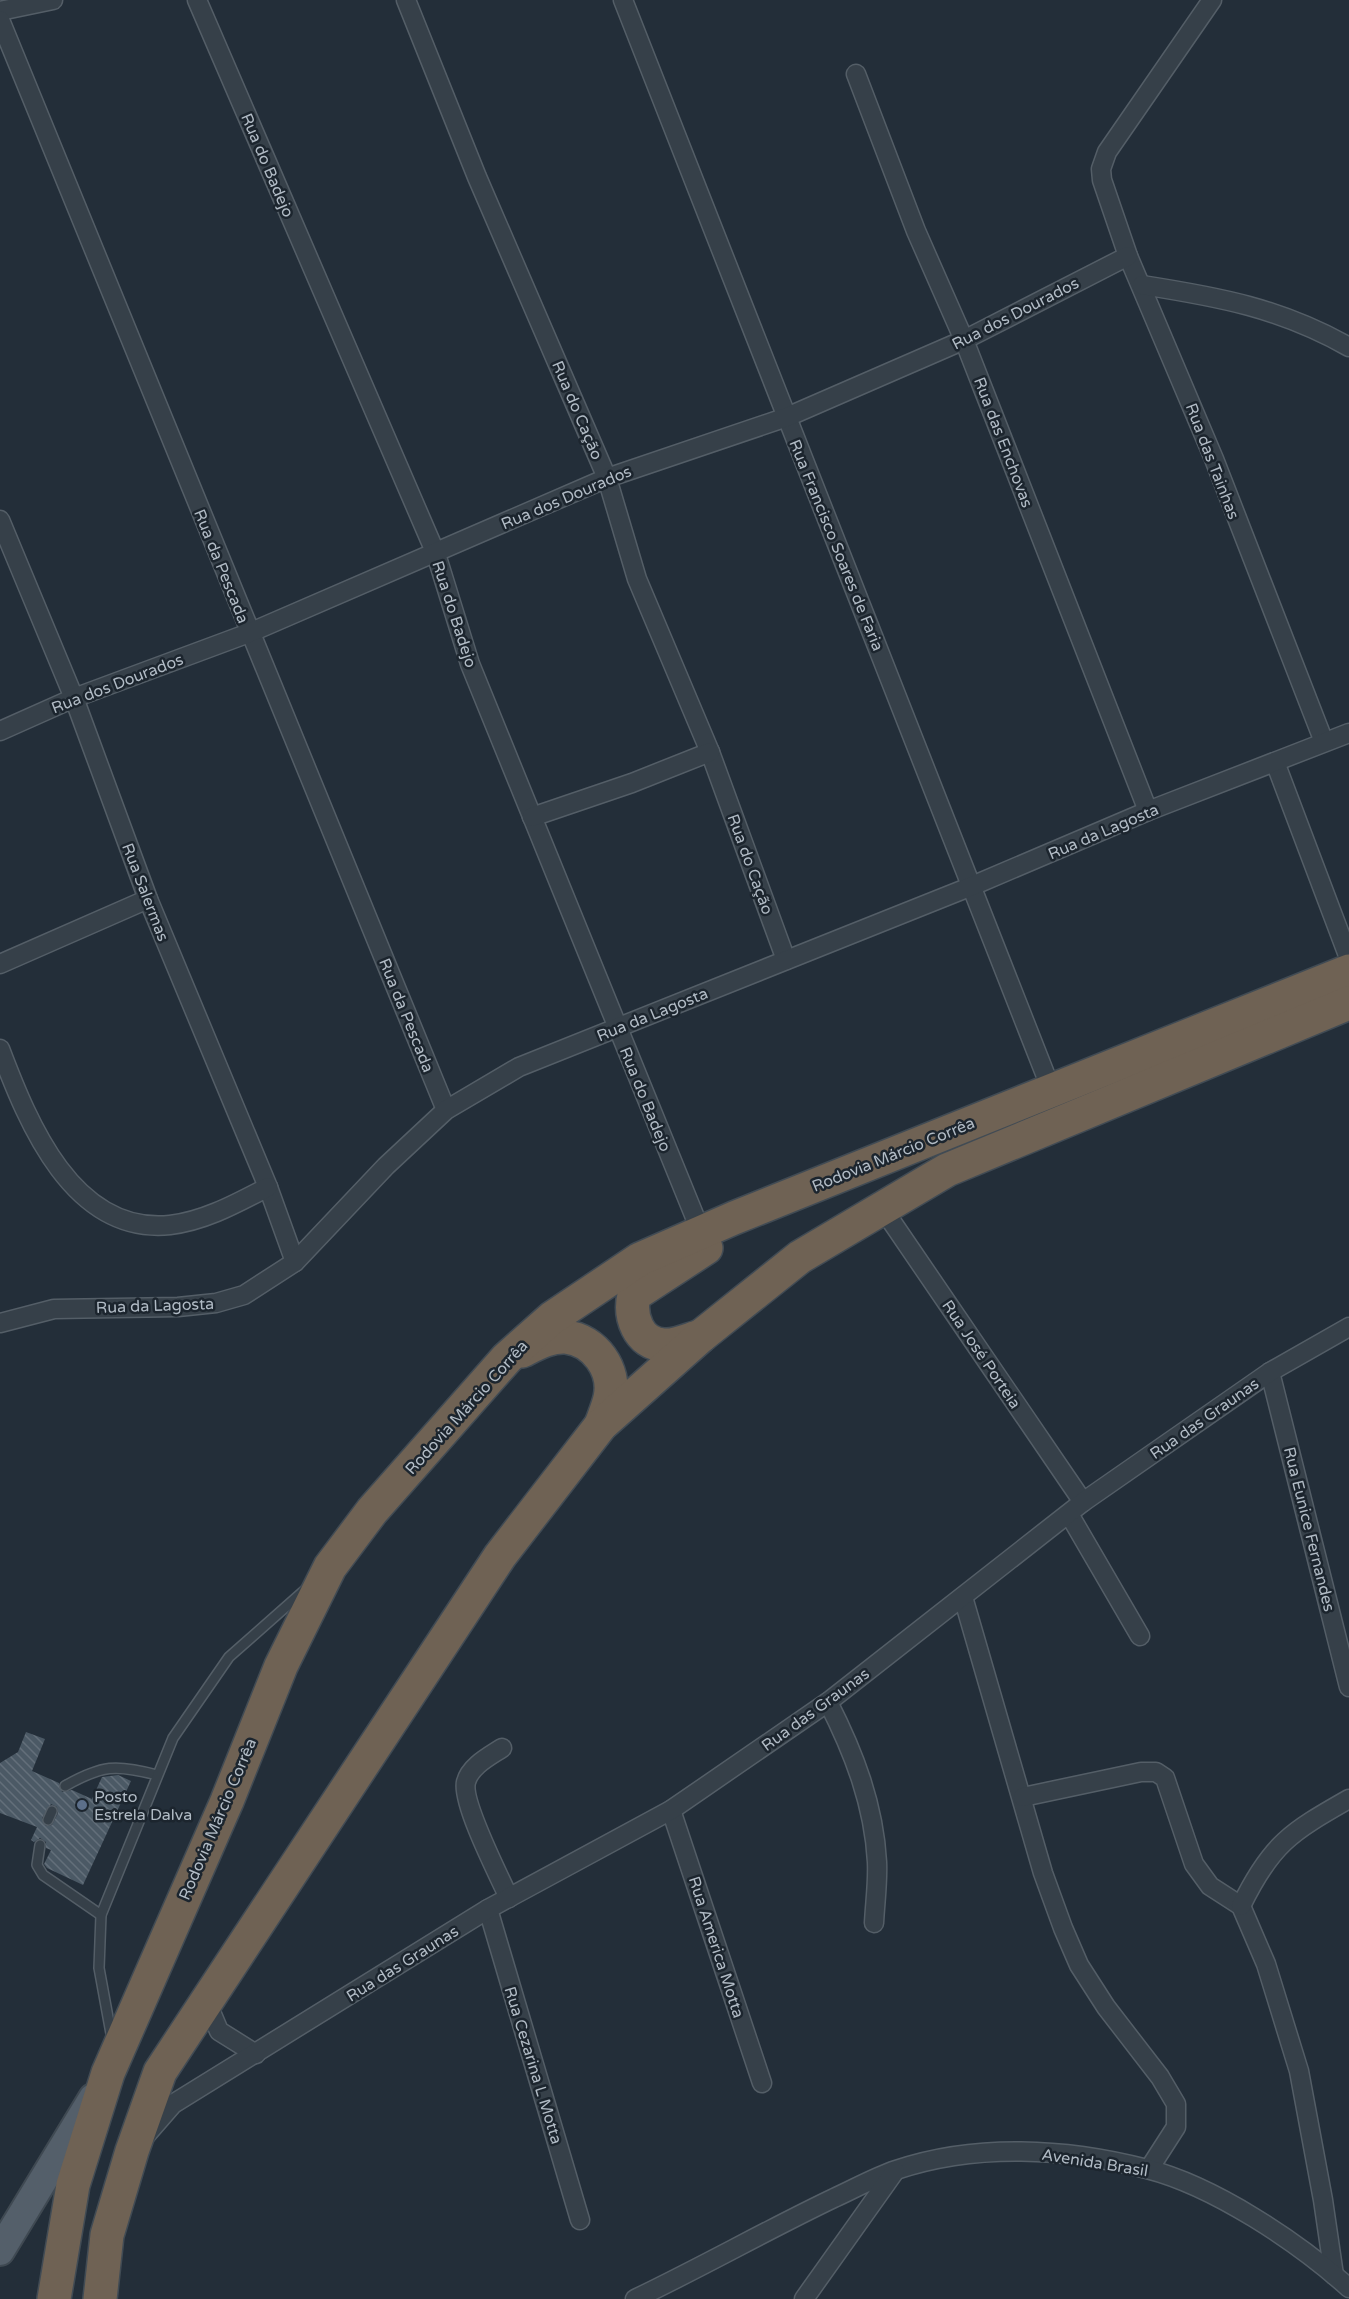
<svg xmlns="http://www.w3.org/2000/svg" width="1349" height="2299" font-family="'Varela Round',sans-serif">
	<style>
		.building { fill: url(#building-back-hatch); fill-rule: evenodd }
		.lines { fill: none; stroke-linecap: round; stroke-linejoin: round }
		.lane-casing { stroke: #545e67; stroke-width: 12 }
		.street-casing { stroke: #545e67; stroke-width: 21 }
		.primary-casing { stroke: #3f4952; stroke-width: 32 }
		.highway-casing { stroke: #414b54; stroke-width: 36 }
		.lane { stroke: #364049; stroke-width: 9 }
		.street { stroke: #364049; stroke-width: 18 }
		.primary { stroke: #545f6a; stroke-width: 28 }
		.highway { stroke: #6f6254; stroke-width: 33 }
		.service-dot { fill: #5c6f8a; stroke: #1c252e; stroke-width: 2 }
		.labels { text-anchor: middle; stroke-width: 5; stroke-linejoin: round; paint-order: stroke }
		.street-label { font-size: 16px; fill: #b1bbc5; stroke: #1c252e }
		.poi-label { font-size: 16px; fill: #b1bbc5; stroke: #1c252e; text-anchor: start }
	</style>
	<defs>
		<pattern id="building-back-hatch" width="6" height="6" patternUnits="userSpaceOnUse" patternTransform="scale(1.5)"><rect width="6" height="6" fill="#4b5965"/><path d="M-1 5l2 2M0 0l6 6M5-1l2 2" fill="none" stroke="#636f7a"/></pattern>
	</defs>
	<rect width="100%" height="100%" fill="#232e39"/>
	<path class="building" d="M26 1732 45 1739 32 1771 59 1783 62 1792 72 1790 92 1799 102 1777 118 1775 131 1781 83 1885 47 1868 44 1864 51 1850 46 1848V1842L40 1838 34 1842 31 1840 37 1827 0 1813V1763L18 1752ZM51 1804 57 1807 58 1813 52 1825 46 1826 42 1818Z"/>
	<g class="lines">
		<g class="lane-casing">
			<g id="lane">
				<path d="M65 1786C102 1765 116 1764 157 1775"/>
				<polyline points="48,1820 52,1811"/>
				<polyline points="40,1845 37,1865 43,1875 101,1915"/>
				<polyline points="112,2039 99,1968 101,1915 173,1738 229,1657 306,1589"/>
			</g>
		</g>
		<g class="street-casing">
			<g id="street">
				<polyline points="197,0 436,554 470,664 701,1232"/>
				<polyline points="406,0 477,177 607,478 637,579 710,752 786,960"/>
				<polyline points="623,0 1051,1089"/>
				<polyline points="1212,0 1107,152 1101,169 1102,180 1128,256 1214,459 1324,742"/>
				<polyline points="0,11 53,0"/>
				<polyline points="0,20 446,1110"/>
				<polyline points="856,74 916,231 964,340 1148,811"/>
				<path d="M1142 285C1219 297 1280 308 1349 347"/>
				<polyline points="0,520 74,698 148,899 268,1187 295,1262"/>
				<polyline points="0,731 74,698 249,633 607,478 787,417 964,340 1128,256"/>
				<polyline points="1275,762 1349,958"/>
				<polyline points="532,817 632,783 710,752"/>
				<polyline points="0,964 148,899"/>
				<path d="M0 1049C28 1123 73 1235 170 1225 205 1221 237 1203 268 1187"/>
				<polyline points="881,1206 1083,1502"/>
				<polyline points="0,1323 54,1309 178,1307 216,1303 244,1295 295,1262 386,1166 446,1110 519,1067 972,886 1148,811 1349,733"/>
				<polyline points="1270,1372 1349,1687"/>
				<polyline points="1069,1514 1140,1636"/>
				<polyline points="963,1597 1043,1873 1063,1928 1079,1965 1106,2007 1160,2077 1176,2104 1176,2127 1149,2169"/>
				<path d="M828 1702C854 1753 874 1805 877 1862 878 1882 875 1903 874 1923"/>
				<path d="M502 1748C490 1756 470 1766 466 1782 461 1802 499 1876 509 1898"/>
				<polyline points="1023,1797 1141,1772 1156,1772 1165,1778 1194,1864 1210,1886 1241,1906 1266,1964 1299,2071 1323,2200 1334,2275"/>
				<polyline points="671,1810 762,2083"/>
				<path d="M1241 1906C1271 1844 1291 1832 1349 1799"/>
				<polyline points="488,1909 580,2220"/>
				<polyline points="206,2000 219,2031 256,2054"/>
				<polyline points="146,2135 173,2104 488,1909 671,1810 828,1702 1083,1502 1270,1372 1349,1327"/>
				<path d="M635 2299C702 2267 767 2230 834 2198 854 2189 875 2177 896 2170 976 2143 1066 2148 1147 2169 1214 2186 1298 2242 1349 2288"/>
				<polyline points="804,2299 895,2171"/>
			</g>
		</g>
		<g class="primary-casing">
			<polyline id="primary" points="0,2251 93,2098"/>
		</g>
		<g class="highway-casing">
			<g id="highway">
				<path d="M701 1336C690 1339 675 1346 664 1345 638 1344 629 1316 634 1295L706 1248"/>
				<path d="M522 1351C536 1344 550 1336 566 1337 595 1340 616 1370 610 1398 608 1407 604 1416 601 1425"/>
				<polyline points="54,2299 73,2185 108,2073 227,1801 281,1666 330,1567 372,1511 507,1358 552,1318 640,1259 734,1218 1349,971"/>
				<polyline points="100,2299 107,2235 132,2151 160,2072 500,1556 601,1425 701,1336 800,1257 947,1170 1349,1003"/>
			</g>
		</g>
		<use href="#lane" class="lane"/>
		<use href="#street" class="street"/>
		<use href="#primary" class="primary"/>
		<use href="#highway" class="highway"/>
	</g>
	<circle class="service-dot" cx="82" cy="1805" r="6"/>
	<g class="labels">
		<g class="street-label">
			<text transform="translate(268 165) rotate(67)" y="6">Rua do Badejo</text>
			<text transform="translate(1015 313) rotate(-27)" y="6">Rua dos Dourados</text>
			<text transform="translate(578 410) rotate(67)" y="6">Rua do Cação</text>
			<text transform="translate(1004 442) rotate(69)" y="6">Rua das Enchovas</text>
			<text transform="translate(1213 461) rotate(69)" y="6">Rua das Tainhas</text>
			<text transform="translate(566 497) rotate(-23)" y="6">Rua dos Dourados</text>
			<text transform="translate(837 545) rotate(68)" y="6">Rua Francisco Soares de Faria</text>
			<text transform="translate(222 566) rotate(68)" y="6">Rua da Pescada</text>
			<text transform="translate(455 614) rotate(72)" y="6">Rua do Badejo</text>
			<text transform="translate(117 683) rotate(-21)" y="6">Rua dos Dourados</text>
			<text transform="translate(1103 831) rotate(-23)" y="6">Rua da Lagosta</text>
			<text transform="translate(751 864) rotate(70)" y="6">Rua do Cação</text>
			<text transform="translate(146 892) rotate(69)" y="6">Rua Salermas</text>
			<text transform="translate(652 1014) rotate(-22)" y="6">Rua da Lagosta</text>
			<text transform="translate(407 1015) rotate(68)" y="6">Rua da Pescada</text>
			<text transform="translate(646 1099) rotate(68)" y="6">Rua do Badejo</text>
			<text transform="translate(893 1154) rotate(-22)" y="6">Rodovia Márcio Corrêa</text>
			<text transform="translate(155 1305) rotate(-2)" y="6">Rua da Lagosta</text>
			<text transform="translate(982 1354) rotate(56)" y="6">Rua José Porteia</text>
			<text transform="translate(466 1407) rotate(-48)" y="6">Rodovia Márcio Corrêa</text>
			<text transform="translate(1204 1418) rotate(-35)" y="6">Rua das Graunas</text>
			<text transform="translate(1310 1529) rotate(76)" y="6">Rua Eunice Fernandes</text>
			<text transform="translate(815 1709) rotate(-36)" y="6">Rua das Graunas</text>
			<text transform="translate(217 1819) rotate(-67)" y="6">Rodovia Márcio Corrêa</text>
			<text transform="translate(717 1947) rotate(72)" y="6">Rua America Motta</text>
			<text transform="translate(402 1963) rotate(-32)" y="6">Rua das Graunas</text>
			<text transform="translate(534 2065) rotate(73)" y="6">Rua Cezarina L Motta</text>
			<text transform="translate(1095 2162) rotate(9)" y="6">Avenida Brasil</text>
		</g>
		<g class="poi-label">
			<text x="94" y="1802">Posto<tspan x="94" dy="18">Estrela Dalva</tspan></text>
		</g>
	</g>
</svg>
